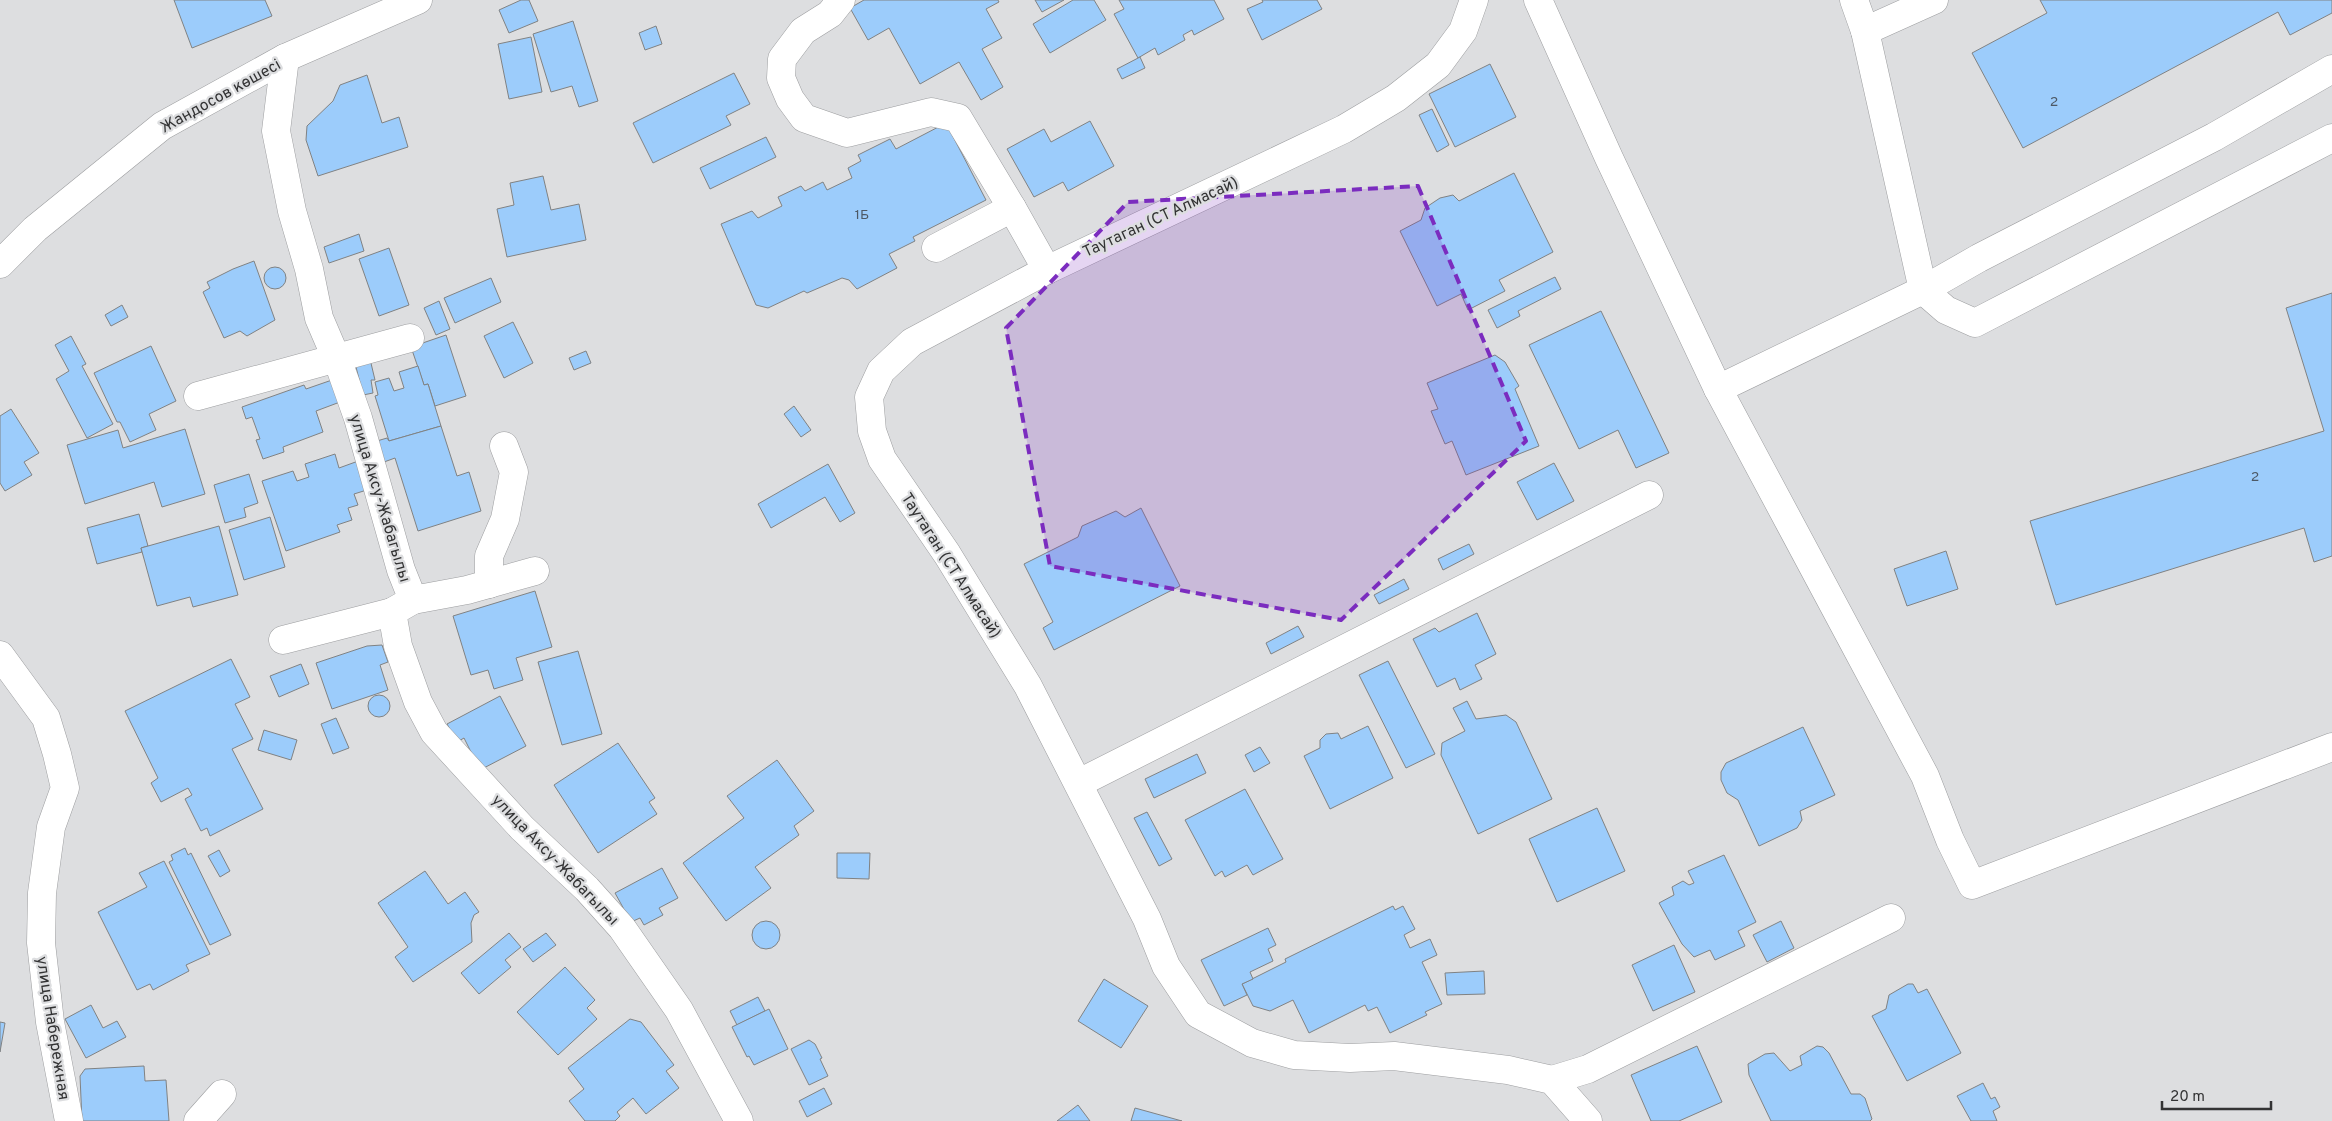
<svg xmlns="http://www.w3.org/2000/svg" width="2332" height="1121" font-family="Overpass,sans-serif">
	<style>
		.building { fill: #9cccfb; stroke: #808283 }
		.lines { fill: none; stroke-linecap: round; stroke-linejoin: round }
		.minor-casing { stroke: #9d9ea0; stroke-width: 29 }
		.major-casing { stroke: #9d9ea0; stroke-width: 29 }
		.minor { stroke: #fff; stroke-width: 28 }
		.major { stroke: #fff; stroke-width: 28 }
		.marked { fill: #7b2cbf; fill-opacity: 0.2; stroke: #7b2cbf; stroke-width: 4; stroke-dasharray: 10 6; stroke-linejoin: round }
		.labels { text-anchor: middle; stroke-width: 4.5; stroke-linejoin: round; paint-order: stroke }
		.number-label { font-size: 14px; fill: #4d5966 }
		.street-label { font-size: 16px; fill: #333334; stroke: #dddee0 }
	</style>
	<rect width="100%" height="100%" fill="#dddee0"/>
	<g class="building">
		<polygon points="174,0 265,0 272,16 192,48"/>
		<polygon points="521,0 529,0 538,21 509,33 499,10"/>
		<polygon points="864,0 998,0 999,2 986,9 1002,38 982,49 1003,87 981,100 959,62 920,84 889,28 868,40 850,8"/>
		<polygon points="1035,0 1064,0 1042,12"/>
		<polygon points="1073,0 1094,0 1106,20 1050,53 1033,24"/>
		<polygon points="1119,0 1214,0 1224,19 1194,35 1192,30 1183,35 1185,40 1158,55 1155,48 1138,58 1114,14 1124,9"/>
		<polygon points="1262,0 1317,0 1322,9 1262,40 1247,9 1263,2"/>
		<polygon points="2040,0 2332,0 2332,13 2290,35 2278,12 2023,148 1972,53 2047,13"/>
		<polygon points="573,21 598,101 579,107 572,86 551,92 533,34"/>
		<polygon points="656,26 662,44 645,50 639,33"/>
		<polygon points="531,37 542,92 509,99 498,44"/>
		<polygon points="1140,57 1145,68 1122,79 1117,69"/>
		<polygon points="1490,64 1516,117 1455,147 1429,94"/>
		<polygon points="734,73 750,104 726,116 731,125 653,163 633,123"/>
		<polygon points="367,75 382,123 399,117 408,147 318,176 306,140 307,126 333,101 340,85"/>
		<polygon points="1432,109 1449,145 1437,152 1419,115"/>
		<polygon points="1090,121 1114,166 1068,191 1063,182 1034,197 1007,149 1044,129 1051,142"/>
		<polygon points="946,123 986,200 913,237 915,241 889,254 897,268 857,289 849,280 842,278 807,293 804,291 768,308 756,305 721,224 752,211 758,218 782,206 778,197 801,186 805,191 823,182 827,190 852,178 848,168 861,161 858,155 890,139 896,149"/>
		<polygon points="766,137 776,157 710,189 700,168"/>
		<polygon points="1514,173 1553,252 1499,280 1505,291 1468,310 1461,294 1437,306 1400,231 1421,220 1425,208 1440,198 1453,195 1459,201"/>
		<polygon points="543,176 551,210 579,204 586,240 507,257 497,209 514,205 510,183"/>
		<polygon points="359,234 364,251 329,263 324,247"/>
		<polygon points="389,248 409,305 379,316 359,259"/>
		<polygon points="254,261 275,320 247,336 240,331 224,338 203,292 210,288 207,282 233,269"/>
		<circle cx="275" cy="278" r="11"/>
		<polygon points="1555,277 1561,289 1518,311 1520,316 1497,328 1488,310"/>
		<polygon points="491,278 501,302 455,323 444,298"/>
		<polygon points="2332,293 2332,556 2314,562 2304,528 2056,605 2030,521 2324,431 2286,308"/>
		<polygon points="439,301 450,329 436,335 424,308"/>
		<polygon points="122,305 128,317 111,326 105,315"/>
		<polygon points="1601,311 1669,453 1636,468 1618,430 1579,449 1529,345"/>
		<polygon points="513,322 533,363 504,378 484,336"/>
		<polygon points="446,335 466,396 435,406 428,384 424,385 411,347"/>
		<polygon points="71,336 86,364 82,366 113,424 87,438 56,379 69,371 55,345"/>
		<polygon points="151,346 176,401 149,414 156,430 130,442 120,422 117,422 94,373"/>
		<polygon points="586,351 591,363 574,370 569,358"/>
		<polygon points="1495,355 1505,362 1519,386 1515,389 1539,446 1466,475 1452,441 1445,444 1431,411 1438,409 1427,383"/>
		<polygon points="370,359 375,380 371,380 373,393 363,395 355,363"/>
		<polygon points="418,366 424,385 428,384 441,426 389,441 375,396 378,395 375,382 389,378 394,391 404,388 399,372"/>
		<polygon points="332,380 340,402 316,411 323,432 283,447 284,452 263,459 256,440 260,439 252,417 246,419 242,407 304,385 306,389"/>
		<polygon points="794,406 811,430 801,437 784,414"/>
		<polygon points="11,409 39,453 24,462 32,475 5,491 0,483 0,416"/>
		<polygon points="441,426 457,476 469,472 481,511 418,531 395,458 384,462 377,441 387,438 389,441"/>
		<polygon points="185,429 205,494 162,507 154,482 85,504 67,445 118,430 123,448"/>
		<polygon points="335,454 339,468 361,460 370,489 354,494 358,505 348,508 352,520 337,525 340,532 286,551 262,481 293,471 297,481 309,477 305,464"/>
		<polygon points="1554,463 1574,501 1537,520 1517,482"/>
		<polygon points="828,464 855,513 840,522 825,497 771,528 758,504"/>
		<polygon points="249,474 258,503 244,508 246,517 225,523 214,485"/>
		<polygon points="1141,508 1180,586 1054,650 1043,628 1053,622 1024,564 1078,537 1082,526 1116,511 1125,517"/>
		<polygon points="139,514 148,546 141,548 142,552 97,564 87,528"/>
		<polygon points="270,517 285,567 244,580 229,530"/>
		<polygon points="219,526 238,595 193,607 190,597 157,606 141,548"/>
		<polygon points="1469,544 1474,554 1443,570 1438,559"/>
		<polygon points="1946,551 1958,589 1907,606 1894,569"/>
		<polygon points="1404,579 1409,589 1379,604 1374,595"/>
		<polygon points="535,591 552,647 516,658 523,680 494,689 488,670 471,675 453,616"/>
		<polygon points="1477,613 1496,654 1475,665 1482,679 1460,690 1455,678 1437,687 1413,639 1435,628 1439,632"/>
		<polygon points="1298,626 1304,637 1271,654 1266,643"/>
		<polygon points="382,645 388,662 380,665 388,690 332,709 316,663 367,646"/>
		<polygon points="578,651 602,734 562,745 538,662"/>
		<polygon points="231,659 250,697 235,704 253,739 232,749 263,809 210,836 207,828 201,831 185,799 192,795 188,788 161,802 151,783 158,778 125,711"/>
		<polygon points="1388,661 1435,754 1406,768 1359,675"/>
		<polygon points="301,664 309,684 279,697 270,676"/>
		<circle cx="379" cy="706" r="11"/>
		<polygon points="500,696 526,746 480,770 464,738 457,742 447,724"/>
		<polygon points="1467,701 1476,719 1506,715 1516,722 1552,799 1478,834 1441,755 1442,743 1465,731 1453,708"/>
		<polygon points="336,718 349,748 333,754 321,724"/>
		<polygon points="1368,726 1393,778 1330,809 1304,756 1320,748 1320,740 1326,734 1338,733 1341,739"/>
		<polygon points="1803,727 1835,795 1800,811 1802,820 1797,828 1759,846 1738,800 1727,793 1721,780 1721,772 1726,763"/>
		<polygon points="264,730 297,740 291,760 258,750"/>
		<polygon points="618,743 655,798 649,802 657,814 598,853 554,785"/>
		<polygon points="1260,747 1270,763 1254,772 1245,755"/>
		<polygon points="1197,754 1206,773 1154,798 1145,779"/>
		<polygon points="777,760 814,811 794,826 799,835 755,867 771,888 726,921 683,863 744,818 727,796"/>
		<polygon points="1245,789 1283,859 1253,875 1247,865 1225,877 1222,871 1215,876 1185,820"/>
		<polygon points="1597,808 1625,871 1557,902 1529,839"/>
		<polygon points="1147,812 1172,859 1159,866 1134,818"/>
		<polygon points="185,848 188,855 191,853 231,935 210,945 169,862 173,860 171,855"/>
		<polygon points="219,850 230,871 220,877 208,856"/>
		<polygon points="837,853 870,853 869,879 837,878"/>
		<polygon points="1724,855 1756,922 1738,931 1745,946 1715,960 1710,950 1694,957 1682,944 1659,903 1674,895 1672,887 1683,881 1689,885 1694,883 1688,871"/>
		<polygon points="164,861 210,954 186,965 189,971 153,990 150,984 137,990 98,912 147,887 139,873"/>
		<polygon points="662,868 678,898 659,908 663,915 644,925 640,918 631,922 615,893"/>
		<polygon points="425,871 448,904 465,892 479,912 474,915 471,923 472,942 413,982 395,957 408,947 378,903"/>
		<polygon points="1393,906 1395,910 1403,906 1415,929 1404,935 1410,948 1430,939 1437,955 1422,962 1442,1004 1425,1012 1427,1015 1390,1033 1377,1007 1368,1011 1365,1005 1309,1033 1293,1000 1270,1011 1253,1006 1242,984 1286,962 1285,959"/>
		<polygon points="1781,921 1794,948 1767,962 1753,935"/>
		<circle cx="766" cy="935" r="14"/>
		<polygon points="1268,928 1276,945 1268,949 1273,961 1250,972 1253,979 1242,984 1247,995 1224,1006 1201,960"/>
		<polygon points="509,933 521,947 505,960 511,967 479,994 461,973"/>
		<polygon points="546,933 556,945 533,962 523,949"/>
		<polygon points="1674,945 1695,992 1653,1011 1632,965"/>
		<polygon points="565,967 595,1000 587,1008 597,1019 558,1055 517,1012"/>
		<polygon points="1484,971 1485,994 1447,995 1445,973"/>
		<polygon points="1104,979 1148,1006 1121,1048 1078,1021"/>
		<polygon points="1908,984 1913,984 1918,993 1927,989 1961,1053 1907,1081 1872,1016 1886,1009 1889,995"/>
		<polygon points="758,997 765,1011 737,1025 730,1011"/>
		<polygon points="91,1005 103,1028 117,1021 126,1037 86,1058 65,1019"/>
		<polygon points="769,1009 788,1049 754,1065 749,1056 747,1057 732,1027"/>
		<polygon points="630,1019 641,1022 674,1065 666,1071 679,1088 646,1114 633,1098 617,1112 620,1116 615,1121 585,1121 569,1101 584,1089 568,1068"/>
		<polygon points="0,1022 5,1023 0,1052"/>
		<polygon points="809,1040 815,1044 822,1058 820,1059 828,1076 809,1085 791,1049"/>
		<polygon points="1697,1046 1722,1102 1679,1121 1651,1121 1631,1075"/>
		<polygon points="1817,1046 1823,1047 1829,1053 1851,1094 1860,1094 1865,1098 1872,1119 1870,1121 1771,1121 1749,1075 1748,1064 1765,1054 1774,1053 1790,1071 1802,1065 1800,1056"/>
		<polygon points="144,1066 145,1081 166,1080 169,1121 82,1121 80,1076 85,1069"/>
		<polygon points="1983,1083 1991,1099 1995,1097 2000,1107 1993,1111 1997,1121 1971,1121 1957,1096"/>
		<polygon points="824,1088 832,1104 807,1117 799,1101"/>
		<polygon points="1078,1105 1090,1121 1057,1121"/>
		<polygon points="1135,1108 1182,1121 1131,1121"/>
	</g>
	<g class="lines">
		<g class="minor-casing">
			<g id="minor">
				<polyline points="841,0 830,14 803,31 782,59 781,78 790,99 804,118 847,133 931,112 958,118 1012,208 936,248"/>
				<polyline points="1474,0 1463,31 1438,65 1396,98 1344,129 1047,270 912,342 881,371 869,397 872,431 882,459 947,554 1028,686 1147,919 1166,966 1198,1014 1252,1043 1294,1055 1350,1058 1394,1056 1508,1070 1552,1080 1588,1121"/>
				<polyline points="1538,0 1609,158 1718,389"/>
				<polyline points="1854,0 1865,31 1923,290 1718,389 1925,776 1950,840 1972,885 2332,747"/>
				<polyline points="1865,31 1934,0"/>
				<polyline points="285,58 276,131 292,211 309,269 319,318 340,367 358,418 401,570 413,600 392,612 398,646 418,702 434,732 522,828 587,889 622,928 679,1010 739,1121"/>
				<polyline points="2332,69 2214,137 1979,258 1923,290 1946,310 1975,323 2332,138"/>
				<polyline points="1012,208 1047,270"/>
				<polyline points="198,396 410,338"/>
				<polyline points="489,584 489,556 505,519 514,472 504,446"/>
				<polyline points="413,600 467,590 535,571"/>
				<polyline points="283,640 392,612"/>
				<polyline points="0,655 46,718 57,754 65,788 51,827 42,893 41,943 50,1022 69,1121"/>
				<polyline points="1079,783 1649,495"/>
				<polyline points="1552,1080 1588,1069 1891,918"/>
				<polyline points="198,1121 222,1094"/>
			</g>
		</g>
		<g class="major-casing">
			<polyline id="major" points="0,264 35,229 162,126 285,58 418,0"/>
		</g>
		<use href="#minor" class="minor"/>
		<use href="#major" class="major"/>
	</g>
	<path class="marked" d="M1418 186 1526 441 1341 620 1050 566 1006 328 1128 202Z"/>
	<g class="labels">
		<g class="number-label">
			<text x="2054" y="106">2</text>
			<text x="862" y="219">1Б</text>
			<text x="2255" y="481">2</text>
		</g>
		<g class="street-label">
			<text transform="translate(220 95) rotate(-29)" y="6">Жандосов көшесі</text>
			<text transform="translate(1160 216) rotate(-25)" y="6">Таутаган (СТ Алмасай)</text>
			<text transform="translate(381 498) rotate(73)" y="6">улица Аксу-Жабагылы</text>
			<text transform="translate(952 565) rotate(57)" y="6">Таутаган (СТ Алмасай)</text>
			<text transform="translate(556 859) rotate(46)" y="6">улица Аксу-Жабагылы</text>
			<text transform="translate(54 1028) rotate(81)" y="6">улица Набережная</text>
		</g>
	</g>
	<path d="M2162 1101v8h109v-8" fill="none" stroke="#333334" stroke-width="2.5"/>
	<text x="2170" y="1101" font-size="15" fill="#333334" stroke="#dddee0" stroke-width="4" paint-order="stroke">20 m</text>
</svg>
